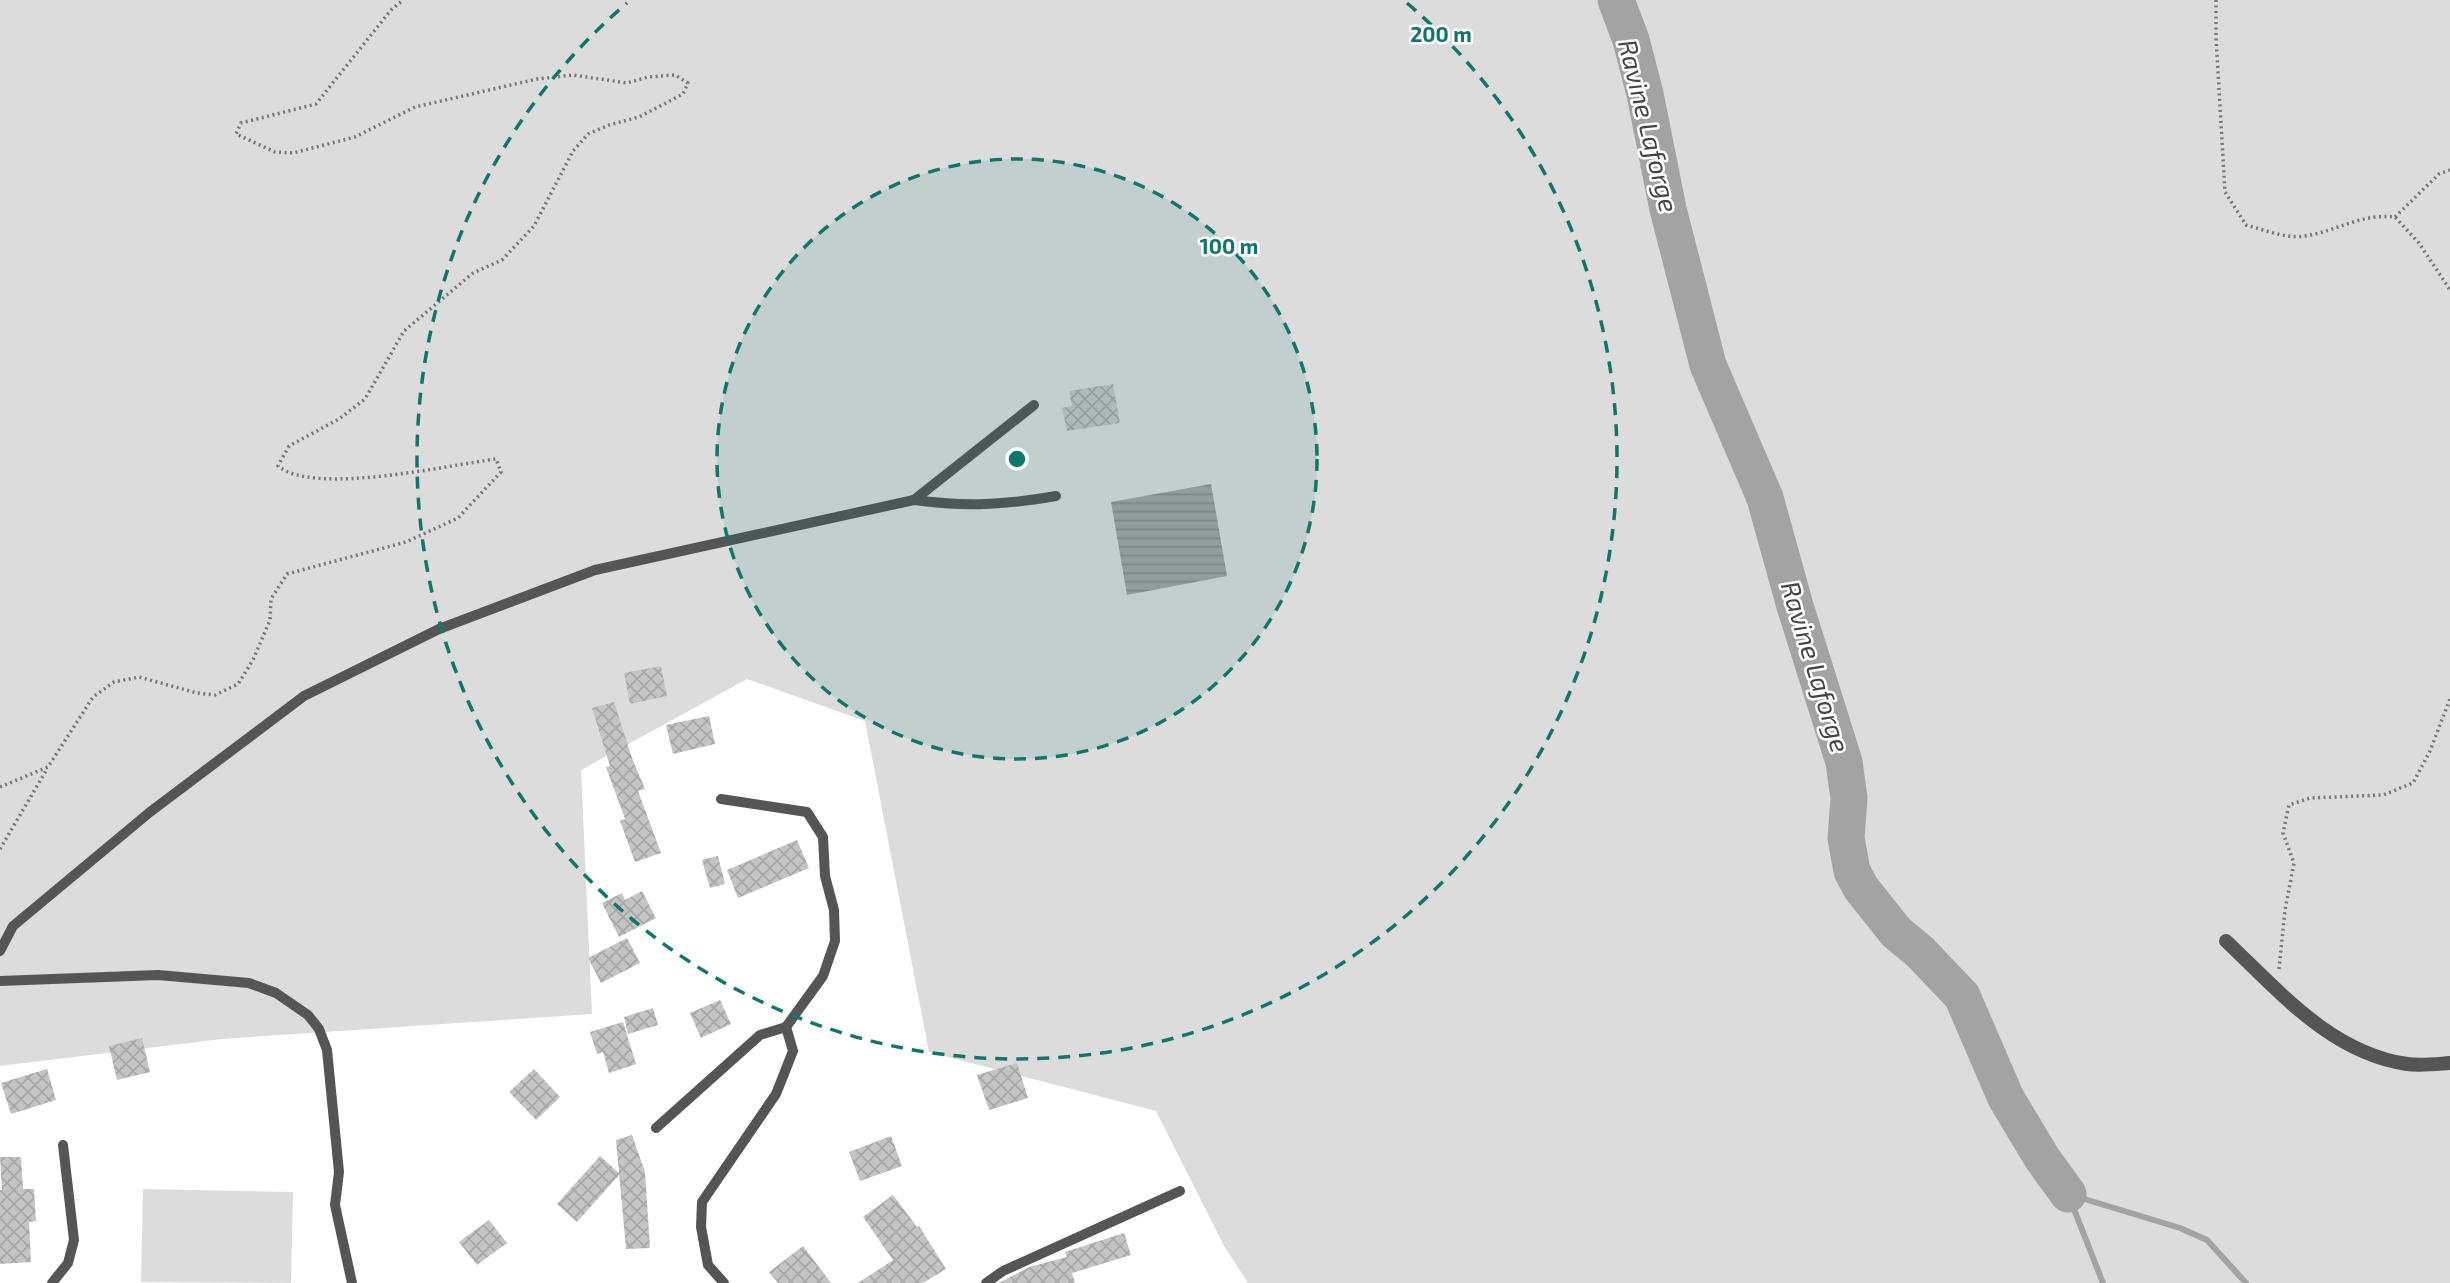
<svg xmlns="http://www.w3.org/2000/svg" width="2450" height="1283" font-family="'Exo 2',sans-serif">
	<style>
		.grass { fill: #dcdcdc }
		.water { fill: url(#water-rules) }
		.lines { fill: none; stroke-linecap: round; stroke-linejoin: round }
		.stream { stroke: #a3a3a3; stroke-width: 6 }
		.river { stroke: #a3a3a3; stroke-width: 37 }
		.building { fill: url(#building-cross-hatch) }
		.path { stroke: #777; stroke-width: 3.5; stroke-dasharray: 2 3.5; stroke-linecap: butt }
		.service { stroke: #555; stroke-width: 10 }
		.minor { stroke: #555; stroke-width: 14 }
		.ring { fill: none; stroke: #0f766e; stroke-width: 3.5; stroke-dasharray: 12 9 }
		.labels { text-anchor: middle; stroke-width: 5; stroke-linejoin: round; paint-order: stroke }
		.water-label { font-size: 26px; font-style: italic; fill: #444; stroke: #fff }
		.centre { fill: #0f766e; stroke: #fff; stroke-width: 3.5 }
		.ring-label { font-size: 21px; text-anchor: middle; font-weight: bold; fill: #0f766e; stroke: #fff; stroke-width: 5; stroke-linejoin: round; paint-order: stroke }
	</style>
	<defs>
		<pattern id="water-rules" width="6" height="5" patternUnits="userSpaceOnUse" patternTransform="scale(1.75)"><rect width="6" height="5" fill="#a3a3a3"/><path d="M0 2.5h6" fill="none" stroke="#8b8b8b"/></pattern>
		<pattern id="building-cross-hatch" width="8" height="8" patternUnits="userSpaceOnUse" patternTransform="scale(1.75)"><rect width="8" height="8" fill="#c4c4c4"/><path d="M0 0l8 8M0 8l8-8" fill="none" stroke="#a7a7a7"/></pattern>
	</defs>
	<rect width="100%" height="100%" fill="#fff"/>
	<g class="grass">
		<polygon points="0,0 2450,0 2450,1283 1248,1283 1224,1246 1156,1111 929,1052 865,721 747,679 581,770 592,1014 222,1039 0,1066"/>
		<polygon points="143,1189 293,1192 291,1283 141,1282"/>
	</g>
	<polygon class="water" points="1211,484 1227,576 1127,595 1111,502"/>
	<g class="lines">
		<g class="stream">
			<polyline points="2068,1194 2180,1228 2207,1240 2246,1283"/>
			<polyline points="2068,1194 2103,1283"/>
		</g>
		<polyline class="river" points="1616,0 1631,40 1645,94 1668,209 1708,365 1765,498 1795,606 1844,762 1849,798 1846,838 1852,871 1861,888 1896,932 1920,952 1962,996 2006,1098 2042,1158 2068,1194"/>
	</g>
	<g class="building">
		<polygon points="1113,384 1120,423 1067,431 1062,408 1072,406 1069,391"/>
		<polygon points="661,666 667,696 630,704 624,673"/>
		<polygon points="614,702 632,758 645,789 638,791 661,853 635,862 620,821 625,819 606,767 610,766 592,708"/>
		<polygon points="709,716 715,744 673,754 666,725"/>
		<polygon points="797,840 809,868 738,898 727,870"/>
		<polygon points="718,856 725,884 710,888 702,860"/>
		<polygon points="642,891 656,918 619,937 602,903 622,893 625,900"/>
		<polygon points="627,938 640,963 601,983 588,958"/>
		<polygon points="720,1000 731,1024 701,1038 690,1013"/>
		<polygon points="653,1008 658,1025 628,1034 624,1017"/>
		<polygon points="623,1022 636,1064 609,1073 603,1052 597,1054 590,1032"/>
		<polygon points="142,1038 150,1072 117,1080 109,1046"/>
		<polygon points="1017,1063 1028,1098 989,1110 977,1075"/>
		<polygon points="47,1069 56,1100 11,1114 1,1083"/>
		<polygon points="534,1069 560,1097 536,1120 509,1092"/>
		<polygon points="632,1135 645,1172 650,1248 626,1249 616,1140"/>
		<polygon points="891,1136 902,1166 860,1181 849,1152"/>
		<polygon points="600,1156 620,1174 577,1222 557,1204"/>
		<polygon points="0,1157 21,1157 23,1189 34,1189 36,1221 29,1222 31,1262 0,1264 0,1190 2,1190"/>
		<polygon points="893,1195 917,1227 919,1226 946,1269 923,1283 858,1283 893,1260 863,1217"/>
		<polygon points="489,1220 507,1243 477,1265 459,1242"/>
		<polygon points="1124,1233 1131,1255 1072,1273 1075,1283 999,1283 1029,1267 1067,1257 1065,1252"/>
		<polygon points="803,1246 831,1283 778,1283 769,1272"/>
	</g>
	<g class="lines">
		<g class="path">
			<path d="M2216 0V37L2225 192 2246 225C2265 230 2286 239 2305 236 2337 231 2362 213 2395 217L2419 243 2450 290"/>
			<polyline points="2395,217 2439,174 2450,170"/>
			<path d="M0 787 48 767 93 697 114 682 139 677 197 693 215 695 238 684 253 660 270 620 271 599 287 574 406 542 458 518 501 472 496 459C449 465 313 496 278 466L289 446 339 419 365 399 404 331 473 273 502 260 534 226 573 151 588 134 609 125 639 117 664 104 683 94 688 83 675 75 648 77 627 83 573 75 537 79 415 107 355 137 293 153 275 152 236 134 241 123 316 104 391 10 403 0"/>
			<polyline points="0,849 47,769"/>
			<polyline points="2279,969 2285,910 2294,863 2283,833 2289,805 2310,798 2383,795 2413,783 2430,751 2450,699"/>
		</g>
		<g class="service">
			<polyline points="914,500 1034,405"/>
			<polyline points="721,799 807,812 823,837 825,876 834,910 835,941 823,976 786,1027"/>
			<path d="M0 951 13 926 150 812 304 696 439 629 595 570 914 500C965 507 1006 505 1056 496"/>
			<polyline points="0,981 158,975 249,983 276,993 308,1015 319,1029 327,1050 339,1172 335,1205 352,1283"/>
			<polyline points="656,1128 760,1035 786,1027 793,1051 776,1094 702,1202 701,1227 708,1265 724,1283"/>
			<polyline points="52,1283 68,1263 74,1240 63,1145"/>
			<polyline points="986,1283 1003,1271 1180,1191"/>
		</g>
		<path class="minor" d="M2226 941C2279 991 2331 1053 2407 1064 2420 1066 2436 1064 2450 1063"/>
	</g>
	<circle cx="1017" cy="459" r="300" fill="#0f766e" fill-opacity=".12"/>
	<g class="ring">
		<circle cx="1017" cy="459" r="300"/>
		<path d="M1407 3A600 600 0 1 1 627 3"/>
	</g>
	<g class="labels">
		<g class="water-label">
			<text transform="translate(1648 126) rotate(76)" y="9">Ravine Laforge</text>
			<text transform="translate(1815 667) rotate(73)" y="9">Ravine Laforge</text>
		</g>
	</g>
	<circle cx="1017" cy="459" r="10" class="centre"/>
	<g class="ring-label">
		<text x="1441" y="42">200 m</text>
		<text x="1229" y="254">100 m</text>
	</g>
</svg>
